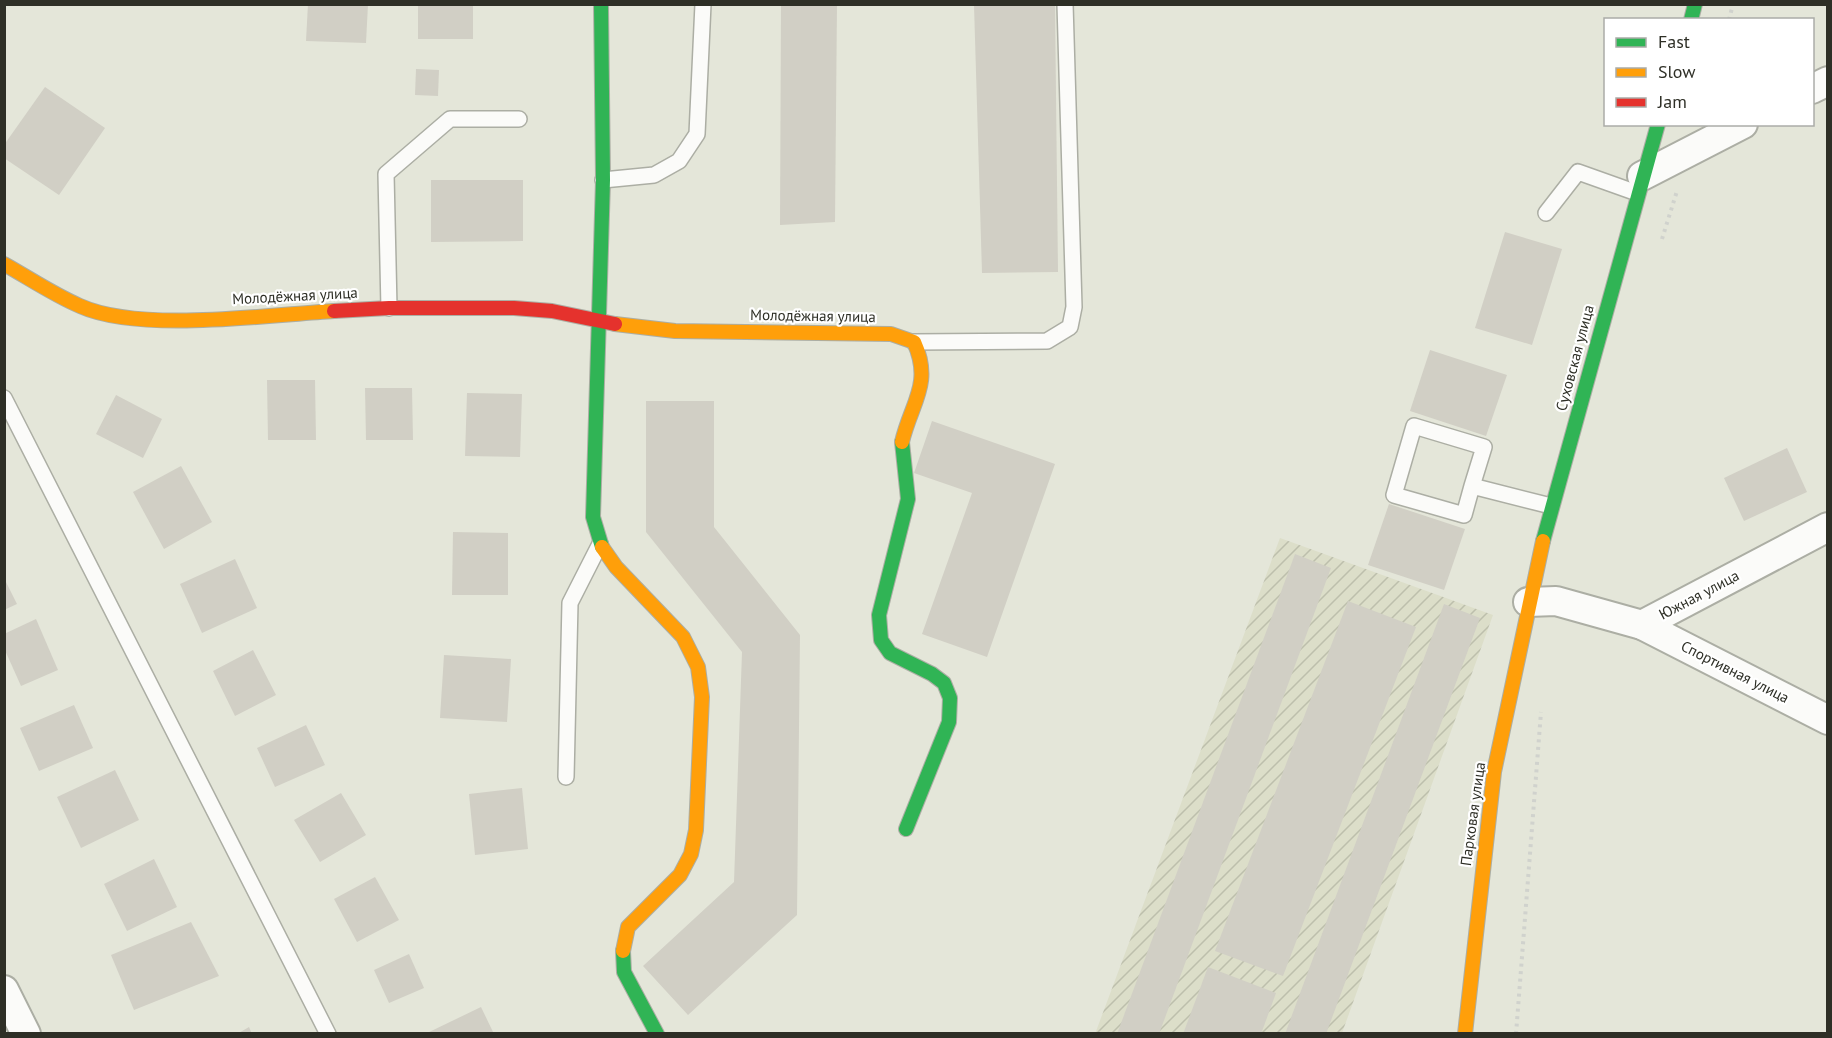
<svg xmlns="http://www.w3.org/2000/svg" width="1832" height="1038" font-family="'PT Sans',sans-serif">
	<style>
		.industrial { fill: url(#industrial-furrows) }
		.building { fill: #d1cfc5 }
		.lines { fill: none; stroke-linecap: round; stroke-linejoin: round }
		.lane-casing { stroke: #acaea4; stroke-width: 18 }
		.street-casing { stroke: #acaea4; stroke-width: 32 }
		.fast-casing { stroke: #acaea4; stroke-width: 16 }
		.slow-casing { stroke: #acaea4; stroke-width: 16 }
		.jam-casing { stroke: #acaea4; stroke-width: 16 }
		.path { stroke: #d0d2cd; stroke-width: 4; stroke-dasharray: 3 4.5; stroke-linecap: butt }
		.lane { stroke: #fbfbf9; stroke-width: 15 }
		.street { stroke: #fbfbf9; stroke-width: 28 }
		.fast { stroke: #30b455; stroke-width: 14 }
		.slow { stroke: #ff9f0a; stroke-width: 14 }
		.jam { stroke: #e5322d; stroke-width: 14 }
		.labels { text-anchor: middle; stroke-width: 4.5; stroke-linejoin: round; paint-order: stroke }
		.street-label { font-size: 15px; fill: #2e2f26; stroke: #fff }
	</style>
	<defs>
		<pattern id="industrial-furrows" width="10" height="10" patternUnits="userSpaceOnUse" patternTransform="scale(1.5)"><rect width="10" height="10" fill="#dcdec9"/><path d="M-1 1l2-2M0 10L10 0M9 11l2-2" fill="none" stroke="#bdbfac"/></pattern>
	</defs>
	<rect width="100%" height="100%" fill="#e4e6d9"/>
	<polygon class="industrial" points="1280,538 1493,615 1342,1033 1095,1034"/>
	<g class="building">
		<polygon points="308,4 368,4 366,43 306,41"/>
		<rect x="418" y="4" width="55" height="35"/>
		<polygon points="781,4 837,4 835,222 780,225"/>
		<polygon points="974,5 1055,5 1058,272 982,273"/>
		<polygon points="416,69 439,70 438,96 415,95"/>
		<polygon points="45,87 105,128 59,195 4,158 4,145"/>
		<polygon points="431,180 523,180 523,241 431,242"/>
		<polygon points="1505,232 1562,249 1532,345 1475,328"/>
		<polygon points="1430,350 1507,375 1486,436 1410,411"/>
		<polygon points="267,380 315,380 316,440 268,440"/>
		<polygon points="365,388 412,388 413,440 366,440"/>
		<polygon points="467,393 522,394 520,457 465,456"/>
		<polygon points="116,395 162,419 143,458 96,434"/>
		<polygon points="646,401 714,401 714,527 800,635 797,915 688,1015 643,966 734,882 742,652 646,532"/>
		<polygon points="932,421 1055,464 987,657 922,634 972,493 914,473"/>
		<polygon points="1787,448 1807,492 1744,521 1724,478"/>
		<polygon points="181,466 212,522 164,549 133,492"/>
		<polygon points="1389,504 1465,529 1444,590 1368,565"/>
		<polygon points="453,532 508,533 508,595 452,595"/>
		<polygon points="1295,554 1331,568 1159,1034 1117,1034"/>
		<polygon points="235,559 257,608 202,633 180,584"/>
		<polygon points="4,578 17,604 4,610"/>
		<polygon points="1348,601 1416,627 1283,976 1215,951"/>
		<polygon points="1444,604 1480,618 1326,1034 1285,1034"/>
		<polygon points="36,619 58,670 21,686 4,648 4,634"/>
		<polygon points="253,650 276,695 235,716 213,671"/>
		<polygon points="444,655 511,659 507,722 440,718"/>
		<polygon points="74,705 93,748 39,771 20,728"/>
		<polygon points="306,725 325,765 275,787 257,748"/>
		<polygon points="115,770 139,820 81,848 57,797"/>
		<polygon points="522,788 528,849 475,855 469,794"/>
		<polygon points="341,793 366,835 320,862 294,820"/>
		<polygon points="154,859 177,907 127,931 104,884"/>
		<polygon points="375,877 399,920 357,942 334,899"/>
		<polygon points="191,922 219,976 134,1010 111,955"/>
		<polygon points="409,954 424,988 389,1003 374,970"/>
		<polygon points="1208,967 1276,993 1261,1034 1183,1034"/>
		<polygon points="481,1007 494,1034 425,1034"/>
		<polygon points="249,1027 252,1034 237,1034"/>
	</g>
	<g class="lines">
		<g class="lane-casing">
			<g id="lane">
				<polyline points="603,180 654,175 679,161 697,134 703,4"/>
				<polyline points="1546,213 1578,172 1637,193"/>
				<polyline points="389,308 386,174 450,119 519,119"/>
				<polyline points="914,342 1047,341 1070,327 1074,307 1065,4"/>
				<polyline points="4,398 328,1034"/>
				<polyline points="1472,486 1464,515 1394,495 1414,426 1484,447 1472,486 1551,506"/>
				<polyline points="566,777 570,603 600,544"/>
			</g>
		</g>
		<g class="street-casing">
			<g id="street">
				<polyline points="1812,89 1828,81"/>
				<polyline points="1642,176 1743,124"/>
				<polyline points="1528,602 1556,601 1642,625 1828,527"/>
				<polyline points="1642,625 1828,720"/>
				<polyline points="4,990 26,1034"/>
			</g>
		</g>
		<g class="fast-casing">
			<g id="fast">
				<polyline points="601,4 603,180 593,517 602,547"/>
				<polyline points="1691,20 1695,4"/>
				<polyline points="902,442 908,499 879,615 881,640 890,653 932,674 944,683 950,698 949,722 906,829"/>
				<polyline points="1543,541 1658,124"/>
				<polyline points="623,951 624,972 657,1034"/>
			</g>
		</g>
		<g class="slow-casing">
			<g id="slow">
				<path d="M4 264C29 278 54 295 80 306 140 333 267 315 334 311"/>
				<path d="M615 324 675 331 891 334 914 342C933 384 911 403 902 442"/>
				<polyline points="602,547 616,567 683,637 698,667 702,697 696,830 691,854 680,875 628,927 623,951"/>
				<polyline points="1465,1034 1494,772 1543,541"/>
			</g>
		</g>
		<g class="jam-casing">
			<polyline id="jam" points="334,311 389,308 514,308 552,311 615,324"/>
		</g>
		<g class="path">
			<polyline points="1729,20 1733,4"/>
			<polyline points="1662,239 1677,191"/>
			<polyline points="1516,1034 1541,712"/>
		</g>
		<use href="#lane" class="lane"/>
		<use href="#street" class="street"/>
		<use href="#fast" class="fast"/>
		<use href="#slow" class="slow"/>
		<use href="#jam" class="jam"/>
	</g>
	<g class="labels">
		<g class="street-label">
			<text transform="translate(295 296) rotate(-3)" y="5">Молодёжная улица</text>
			<text transform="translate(813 316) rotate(1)" y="5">Молодёжная улица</text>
			<text transform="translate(1575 358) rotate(-75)" y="5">Суховская улица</text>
			<text transform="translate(1699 595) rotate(-28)" y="5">Южная улица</text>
			<text transform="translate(1735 672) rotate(27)" y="5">Спортивная улица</text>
			<text transform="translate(1473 814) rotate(-82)" y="5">Парковая улица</text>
		</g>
	</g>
	<rect width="1832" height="1038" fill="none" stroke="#2e2f26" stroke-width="12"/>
	<rect x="1604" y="18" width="210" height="108" fill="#ffffff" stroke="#abaca8" stroke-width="1.5"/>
	<rect x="1616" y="38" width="30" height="9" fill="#30b455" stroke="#abaca8" stroke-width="1.5"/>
	<text x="1658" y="48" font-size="18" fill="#2e2f26">Fast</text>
	<rect x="1616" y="68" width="30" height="9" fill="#ff9f0a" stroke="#abaca8" stroke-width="1.5"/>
	<text x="1658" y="78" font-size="18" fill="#2e2f26">Slow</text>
	<rect x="1616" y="98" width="30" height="9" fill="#e5322d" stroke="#abaca8" stroke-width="1.5"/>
	<text x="1658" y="108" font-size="18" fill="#2e2f26">Jam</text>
</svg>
